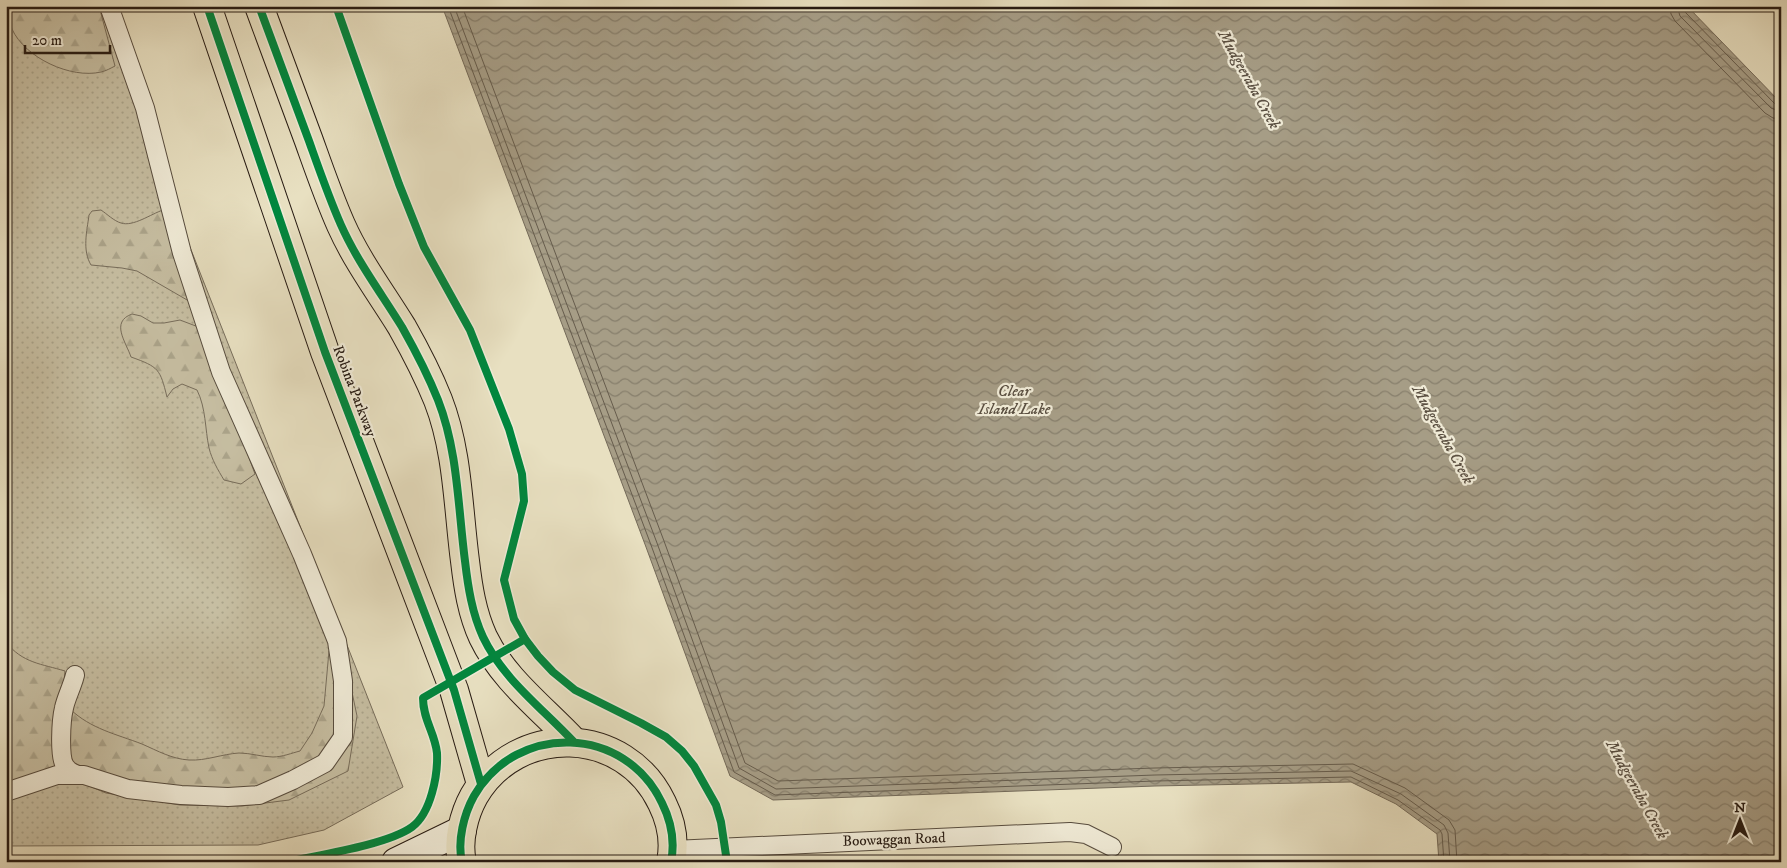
<svg xmlns="http://www.w3.org/2000/svg" width="1787" height="868" font-family="'IM FELL DW Pica',serif">
	<style>
		.grass { fill: url(#grass-dots); stroke: #776d5b }
		.forest { fill: url(#forest-firs); stroke: #776d5b }
		.water { fill: url(#water-waves); stroke: #736958 }
		.lines { fill: none; stroke-linecap: round; stroke-linejoin: round }
		.shore { stroke: #665c4c; stroke-width: 1 }
		.service-casing { stroke: #574c3e; stroke-width: 20 }
		.secondary-casing { stroke: #271b13; stroke-width: 30 }
		.primary-casing { stroke: #271b13; stroke-width: 30 }
		.service { stroke: #f0ebd7; stroke-width: 18 }
		.secondary { stroke: #f0ebd7; stroke-width: 28 }
		.primary { stroke: #e8e0c1; stroke-width: 28 }
		.cycleway-casing { stroke: #f0ebd7; stroke-width: 11 }
		.cycleway { stroke: #00873e; stroke-width: 8 }
		.labels { text-anchor: middle; stroke-width: 4.5; stroke-linejoin: round; paint-order: stroke }
		.street-label { font-size: 15px; fill: #271b13; stroke: #f0ebd7 }
		.water-label { font-size: 16px; font-style: italic; fill: #5a4f41; stroke: #f0ebd7 }
	</style>
	<defs>
		<pattern id="grass-dots" width="8" height="8" patternUnits="userSpaceOnUse" patternTransform="scale(1.25)"><rect width="8" height="8" fill="#c7bfa3"/><path d="M2 2h.1M6 6h.1" fill="none" stroke="#aba48b" stroke-width="1.8" stroke-linecap="round"/></pattern>
		<pattern id="forest-firs" width="22" height="20" patternUnits="userSpaceOnUse" patternTransform="scale(1.25)"><rect width="22" height="20" fill="#c7bfa3"/><path d="M5 1l3.5 6h-7zM16 11l3.5 6h-7z" fill="#aba48b"/></pattern>
		<pattern id="water-waves" width="16" height="10" patternUnits="userSpaceOnUse" patternTransform="scale(1.25)"><rect width="16" height="10" fill="#a69d86"/><path d="M0 5q4-4 8 0t8 0" fill="none" stroke="#877f6c"/></pattern>
	</defs>
	<rect width="100%" height="100%" fill="#e8e0c1"/>
	<filter id="stains"><feTurbulence type="fractalNoise" baseFrequency=".004" numOctaves="4"/><feColorMatrix values="0 0 0 0 .2 0 0 0 0 .09 0 0 0 0 .02 0 0 0 .5 -.17"/></filter>
	<radialGradient id="worn" r=".72"><stop offset=".6" stop-color="#630" stop-opacity="0"/><stop offset="1" stop-color="#630" stop-opacity=".3"/></radialGradient>
	<polygon class="grass" points="6,6 99,6 169,194 403,787 324,830 258,845 6,846"/>
	<g class="forest">
		<path d="M9 6H99L115 66C111 68 106 71 101 72 71 79 25 58 12 29 10 23 9 13 9 6Z"/>
		<path d="M101 210C107 214 114 221 121 223 133 227 151 214 163 210L194 304 137 271 122 268 91 265C82 250 87 231 89 215L92 211Z"/>
		<path d="M132 314 141 316 153 323H164L180 320 201 328 255 474 241 484 224 480C218 470 212 460 209 448 205 429 206 408 197 390L182 384 173 389 167 397C160 369 159 367 131 357 126 342 110 322 132 314Z"/>
		<path d="M6 642C22 663 42 664 65 671L56 767 6 787Z"/>
		<path d="M329 651 344 654 357 716 348 771 289 800 242 806 180 805 106 793 77 781 68 755 70 709C91 729 116 734 142 744 158 751 172 759 189 760 206 761 222 754 239 753 251 753 262 757 273 757 282 757 292 753 300 751L312 733 324 706Z"/>
	</g>
	<polygon class="water" points="442,6 1687,6 1781,103 1781,862 1439,862 1437,834 1396,804 1351,782 1155,786 773,800 730,776 646,547"/>
	<g class="lines">
		<g class="shore">
			<polyline points="448,6 651,545 734,772 775,795 1155,781 1351,777 1398,800 1440,830 1442,834 1444,862"/>
			<polyline points="454,6 657,543 739,768 776,789 1155,775 1351,771 1401,794 1444,825 1448,833 1450,862"/>
			<polyline points="462,6 664,541 745,763 778,781 1155,768 1353,764 1405,788 1449,820 1455,830 1457,862"/>
			<polyline points="1670,6 1671,14 1675,21 1765,113 1773,118 1781,119"/>
			<polyline points="1677,6 1680,16 1771,108 1781,112"/>
			<polyline points="1684,6 1685,12 1775,104 1781,106"/>
		</g>
		<g class="service-casing">
			<g id="service">
				<path d="M75 675C72 687 66 698 64 708 61 720 59 757 65 766 68 771 72 773 78 775"/>
				<polyline points="6,792 57,775 84,775 128,789 181,795 228,797 259,795 293,780 325,763 343,737 343,681 337,641 302,554 221,372 182,253 145,108 109,6"/>
				<polyline points="673,850 1070,832 1086,834 1112,847"/>
			</g>
		</g>
		<g class="secondary-casing">
			<polyline id="secondary" points="396,862 462,830"/>
		</g>
		<g class="primary-casing">
			<g id="primary">
				<polyline points="207,6 325,352 454,690 481,784"/>
				<path d="M259 6C276 51 292 96 309 141 319 169 329 198 341 225 357 261 381 293 402 327 415 350 428 375 438 400 458 451 458 508 465 561 468 587 472 613 483 637 503 679 542 708 573 741"/>
				<path d="M462 862C457 841 464 814 474 796 517 722 625 725 662 803 671 821 675 842 671 862"/>
			</g>
		</g>
		<use href="#service" class="service"/>
		<use href="#secondary" class="secondary"/>
		<use href="#primary" class="primary"/>
		<g class="cycleway-casing">
			<g id="cycleway">
				<polyline points="207,6 325,352 454,690 481,784"/>
				<path d="M259 6C276 51 292 96 309 141 319 169 329 198 341 225 357 261 381 293 402 327 415 350 428 375 438 400 458 451 458 508 465 561 468 587 472 613 483 637 503 679 542 708 573 741"/>
				<polyline points="336,6 399,184 424,247 470,330 509,429 522,474 524,501 504,580 514,619 525,639 538,656 553,672 575,690 641,723 666,737 682,751 694,766 716,805 721,822 727,862"/>
				<path d="M287 862C318 855 387 845 412 827 431 813 438 775 437 753 435 733 423 720 423 698L525 639"/>
				<path d="M462 862C457 841 464 814 474 796 517 722 625 725 662 803 671 821 675 842 671 862"/>
			</g>
		</g>
		<use href="#cycleway" class="cycleway"/>
	</g>
	<g class="labels">
		<g class="street-label">
			<text transform="translate(355 391) rotate(69)" y="5">Robina Parkway</text>
			<text transform="translate(894 839) rotate(-2)" y="5">Boowaggan Road</text>
		</g>
		<g class="water-label">
			<text transform="translate(1250 79) rotate(61)" y="6">Mudgeeraba Creek</text>
			<text x="1014" y="396">Clear<tspan x="1014" dy="18">Island Lake</tspan></text>
			<text transform="translate(1444 434) rotate(61)" y="6">Mudgeeraba Creek</text>
			<text transform="translate(1638 789) rotate(61)" y="6">Mudgeeraba Creek</text>
		</g>
	</g>
	<rect width="1787" height="868" fill="none" stroke="#e8e0c1" stroke-width="25"/>
	<rect x="8" y="8" width="1772" height="853" fill="none" stroke="#271b13" stroke-width="2.5"/>
	<rect x="12" y="12" width="1762" height="843" fill="none" stroke="#271b13"/>
	<g transform="translate(1740 820)" stroke="#f0ebd7" stroke-width="4" paint-order="stroke">
	<path d="M0-4L9 19L0 12L-9 19Z" fill="#271b13"/>
	<text y="-8" font-size="14" font-weight="bold" text-anchor="middle" fill="#271b13">N</text>
	</g>
	<path d="M25 45v8h85v-8" fill="none" stroke="#271b13" stroke-width="2.5"/>
	<text x="32" y="45" font-size="15" fill="#271b13" stroke="#f0ebd7" stroke-width="4" paint-order="stroke">20 m</text>
	<rect width="100%" height="100%" filter="url(#stains)"/>
	<rect width="100%" height="100%" fill="url(#worn)"/>
</svg>
